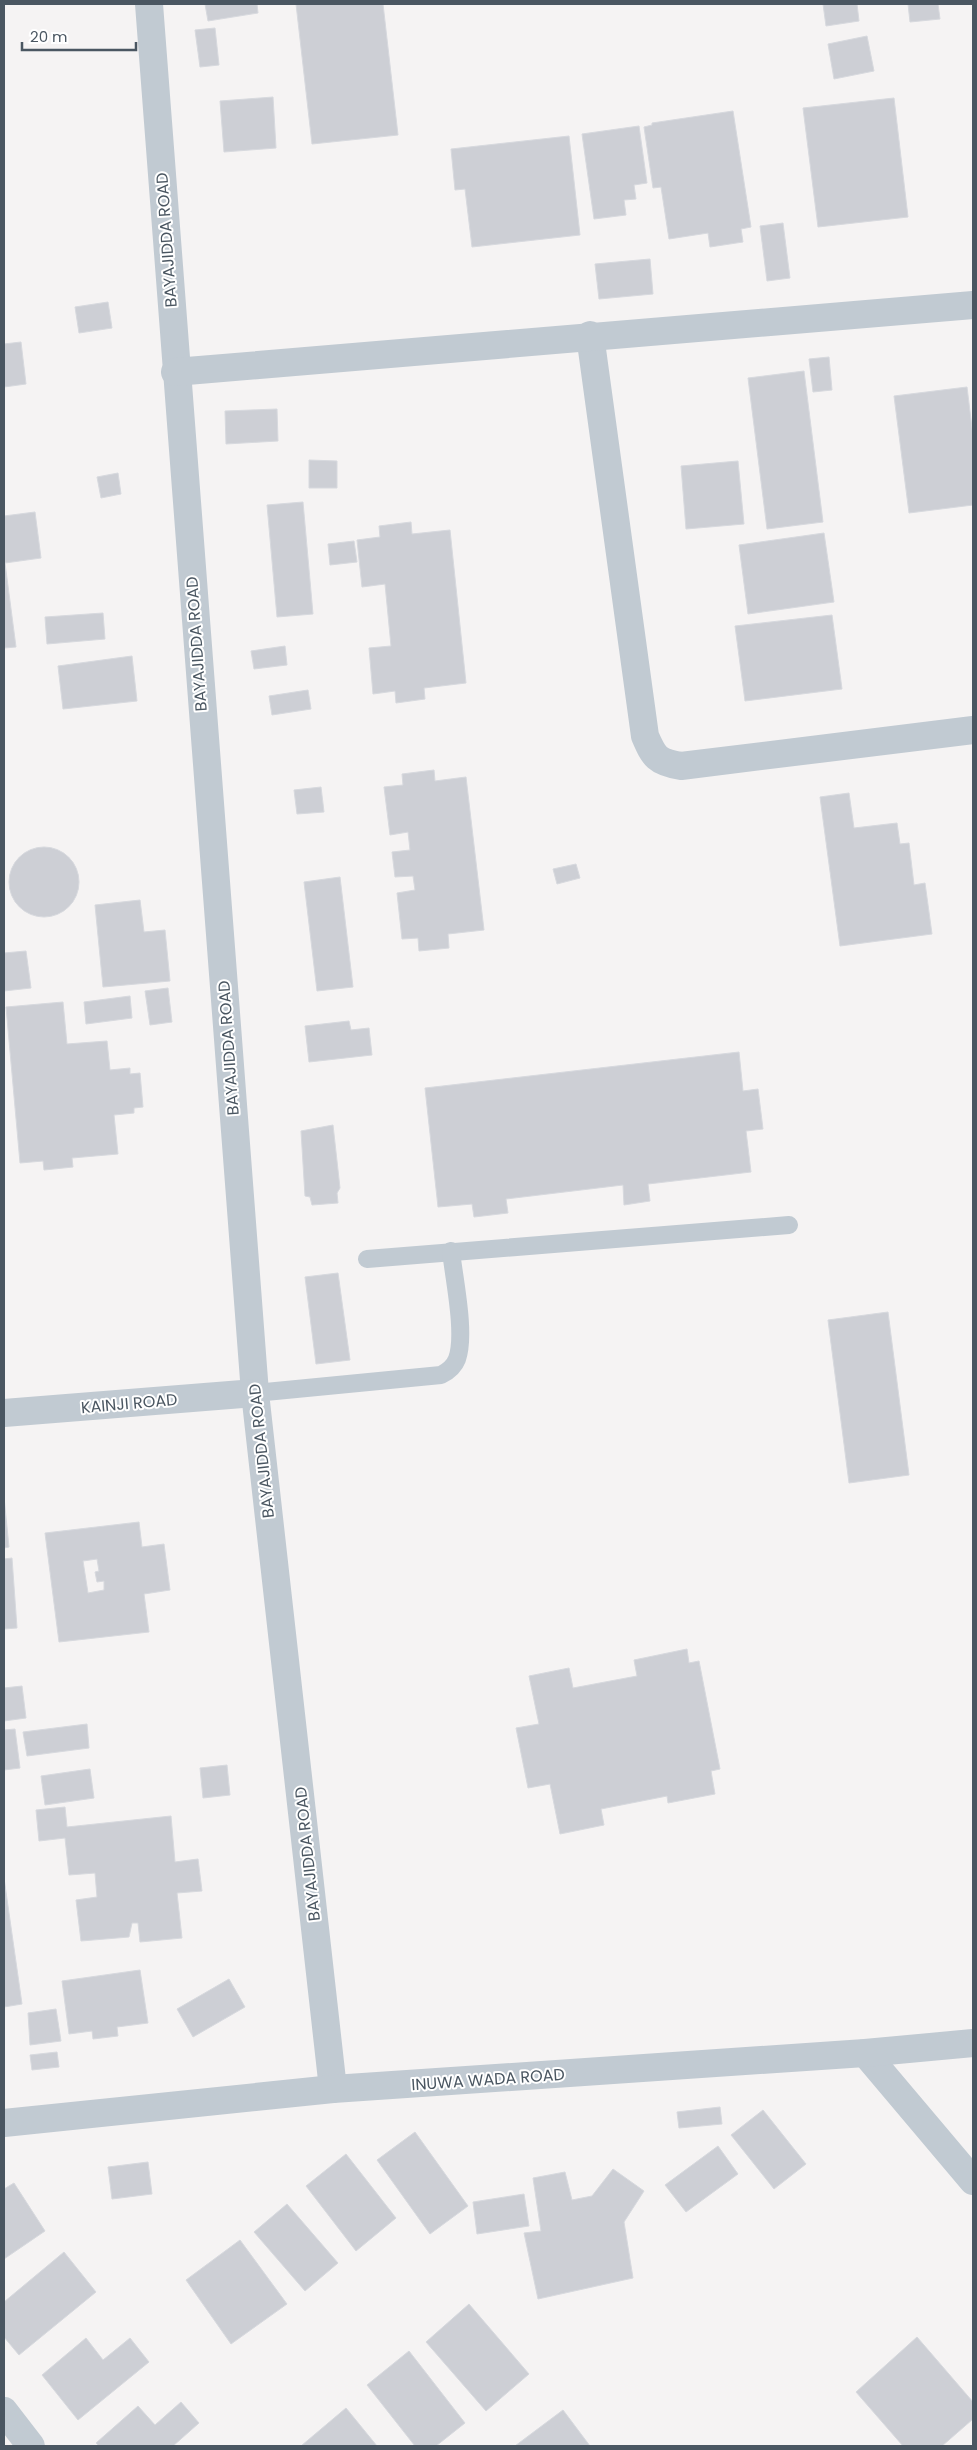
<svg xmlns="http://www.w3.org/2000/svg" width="977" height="2450" font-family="Poppins,sans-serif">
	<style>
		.building { fill: #cdcfd5; stroke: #d7d9de; fill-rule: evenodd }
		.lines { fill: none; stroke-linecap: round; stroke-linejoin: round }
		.service { stroke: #c1cad2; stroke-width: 18 }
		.minor { stroke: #c1cad2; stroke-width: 28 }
		.tertiary { stroke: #c1cad2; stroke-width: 28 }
		.labels { text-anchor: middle; stroke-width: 4; stroke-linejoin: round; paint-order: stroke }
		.street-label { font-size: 16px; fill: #4a5661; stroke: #fff }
	</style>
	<rect width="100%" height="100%" fill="#f5f3f3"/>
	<g class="building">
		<polygon points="205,4 257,4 258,13 208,21"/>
		<polygon points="296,4 383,4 398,135 312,144"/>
		<polygon points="823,4 857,4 859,21 826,26"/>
		<polygon points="908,4 938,4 940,19 910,22"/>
		<polygon points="215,28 219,65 200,67 195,30"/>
		<polygon points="867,36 874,71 834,79 828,44"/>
		<polygon points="273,97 276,148 224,152 220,101"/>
		<polygon points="894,98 908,217 818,227 803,108"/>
		<polygon points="733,111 751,227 741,229 743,242 710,247 708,233 669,239 661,187 653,188 644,127 652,125 652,123"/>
		<polygon points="639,126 647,183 634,185 636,199 624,200 626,215 594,219 582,134"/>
		<polygon points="569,136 580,235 472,247 465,189 455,190 451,149"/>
		<polygon points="783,223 790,278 767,281 760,226"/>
		<polygon points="650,259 653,294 599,299 595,264"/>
		<polygon points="108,302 112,328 79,333 75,307"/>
		<polygon points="21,342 26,384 4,387 4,344"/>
		<polygon points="829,357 832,390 813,392 809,359"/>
		<polygon points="804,371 823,522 767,529 748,378"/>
		<polygon points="967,387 973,436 973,505 909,513 894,396"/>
		<polygon points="277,409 278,441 226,444 225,411"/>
		<polygon points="309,460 337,461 337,488 309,488"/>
		<polygon points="738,461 744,524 686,529 681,466"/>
		<polygon points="118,473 121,494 101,498 97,477"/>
		<polygon points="303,502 313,614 277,617 267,505"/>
		<polygon points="35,512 41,558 5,563 16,647 4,648 4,516"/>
		<polygon points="411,522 412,534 450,530 466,683 424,688 425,699 396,703 395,691 373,694 369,648 391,646 385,584 362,587 357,540 380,537 379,526"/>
		<polygon points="824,533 834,602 748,614 739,545"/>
		<polygon points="354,541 357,562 330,565 328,544"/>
		<polygon points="103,613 105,639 47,644 45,617"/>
		<polygon points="832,615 842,689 745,701 735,626"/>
		<polygon points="285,646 287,665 254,669 251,651"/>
		<polygon points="132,656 137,701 63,709 58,666"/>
		<polygon points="308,690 311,709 272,715 269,696"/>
		<polygon points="434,770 435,781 466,777 484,930 448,934 449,948 419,951 418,938 402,939 397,893 415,890 413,876 395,877 392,852 410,850 408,832 390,835 384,787 403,785 402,774"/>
		<polygon points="321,787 324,812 297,814 294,790"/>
		<polygon points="849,793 854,828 897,823 900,844 909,843 914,885 925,883 932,934 840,946 820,797"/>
		<circle cx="44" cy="882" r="35"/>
		<polygon points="576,864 580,878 557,884 553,869"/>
		<polygon points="340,877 353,987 317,991 304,882"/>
		<polygon points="140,900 144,932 165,930 170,981 103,987 95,905"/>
		<polygon points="26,951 31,988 4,991 4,953"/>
		<polygon points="168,988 172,1022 150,1025 145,991"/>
		<polygon points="130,996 132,1018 86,1024 84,1002"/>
		<polygon points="63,1002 67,1044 107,1041 110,1070 130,1068 130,1074 140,1073 143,1107 134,1108 134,1113 114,1115 118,1154 72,1158 73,1167 44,1170 43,1161 20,1163 6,1007"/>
		<polygon points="349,1021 351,1030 369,1028 372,1055 309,1062 305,1026"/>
		<polygon points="739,1052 743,1091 758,1089 763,1129 746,1131 751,1172 648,1184 650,1201 624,1205 623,1185 506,1199 508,1213 474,1217 472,1204 438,1207 425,1088"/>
		<polygon points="333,1125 340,1188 337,1193 338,1203 312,1205 310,1197 305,1196 301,1131"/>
		<polygon points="338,1273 350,1360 316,1364 305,1277"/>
		<polygon points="888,1312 909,1475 849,1483 828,1320"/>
		<polygon points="4,1497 9,1547 4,1548"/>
		<path d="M139 1522 142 1547 164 1544 170 1590 144 1594 149 1632 59 1642 45 1533ZM97 1559 99 1571 95 1572 97 1582 104 1581V1590L88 1593 83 1561Z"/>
		<polygon points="12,1558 17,1628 4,1629 4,1559"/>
		<polygon points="687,1649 689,1663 699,1661 720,1769 711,1771 715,1794 668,1803 667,1796 601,1809 604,1825 560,1834 550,1784 528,1788 516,1728 539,1724 529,1676 569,1668 573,1688 637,1676 634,1660"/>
		<polygon points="22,1686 26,1718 4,1721 4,1688"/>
		<polygon points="87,1724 89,1748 27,1756 23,1732"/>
		<polygon points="15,1729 20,1768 4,1770 4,1730"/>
		<polygon points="227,1765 230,1795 203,1798 200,1768"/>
		<polygon points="90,1769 94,1798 45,1805 41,1776"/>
		<polygon points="65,1807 67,1827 171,1816 175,1862 198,1859 202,1891 177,1893 182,1938 140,1942 138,1923 132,1923 129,1937 81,1941 76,1900 97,1897 95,1873 69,1875 65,1838 39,1841 36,1810"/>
		<polygon points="4,1878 22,2004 4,2007"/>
		<polygon points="140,1970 148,2023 117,2027 118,2036 93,2039 92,2031 69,2034 62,1981"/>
		<polygon points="229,1979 245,2007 193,2037 177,2009"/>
		<polygon points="56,2009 61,2041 30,2045 28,2013"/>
		<polygon points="57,2052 59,2067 32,2070 30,2055"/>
		<polygon points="720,2107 722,2124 679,2128 677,2112"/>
		<polygon points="763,2110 806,2164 774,2189 731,2135"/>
		<polygon points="415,2132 468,2206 430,2234 377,2160"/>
		<polygon points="718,2146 738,2174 686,2212 665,2185"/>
		<polygon points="346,2154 396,2218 356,2251 306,2186"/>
		<polygon points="148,2162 152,2194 112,2199 108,2167"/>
		<polygon points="613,2169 644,2191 624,2222 633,2278 538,2299 524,2233 541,2231 533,2178 565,2172 572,2200 592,2196"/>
		<polygon points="14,2183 45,2231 4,2259 4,2189"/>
		<polygon points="524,2194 529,2226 477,2234 473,2202"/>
		<polygon points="287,2204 338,2263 305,2291 254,2232"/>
		<polygon points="240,2240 287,2304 231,2344 186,2280"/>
		<polygon points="64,2252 96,2292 19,2355 4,2337 4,2302"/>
		<polygon points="469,2304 529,2374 486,2411 426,2342"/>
		<polygon points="917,2337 973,2402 973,2419 942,2446 903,2446 856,2392"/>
		<polygon points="86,2338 103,2360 130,2338 149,2362 78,2420 42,2375"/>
		<polygon points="409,2351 465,2423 436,2446 415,2446 367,2385"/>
		<polygon points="181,2402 199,2423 173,2446 99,2446 96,2443 138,2406 155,2425"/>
		<polygon points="346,2408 377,2446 301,2446"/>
		<polygon points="563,2410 590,2446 515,2446"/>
	</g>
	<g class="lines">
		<g class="service">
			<polyline points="367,1259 789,1225"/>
			<path d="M255 1393 441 1375C449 1371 454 1367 457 1359 466 1334 454 1279 451 1251"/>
		</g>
		<g class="minor">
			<polyline points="149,4 255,1393 333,2089"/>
			<path d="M590 335 645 736C654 757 657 762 681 766L973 730"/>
			<polyline points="175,372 973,305"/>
			<polyline points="4,1413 255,1393"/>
			<polyline points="865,2053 973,2181"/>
			<polyline points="4,2411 31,2446"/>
		</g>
		<polyline class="tertiary" points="4,2123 333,2089 865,2053 973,2043"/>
	</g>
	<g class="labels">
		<g class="street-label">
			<text transform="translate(166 240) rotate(-94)" y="6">BAYAJIDDA ROAD</text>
			<text transform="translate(196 644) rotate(-94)" y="6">BAYAJIDDA ROAD</text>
			<text transform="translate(228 1048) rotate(-94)" y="6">BAYAJIDDA ROAD</text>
			<text transform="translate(129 1403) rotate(-5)" y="6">KAINJI ROAD</text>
			<text transform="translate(261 1451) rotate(-96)" y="6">BAYAJIDDA ROAD</text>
			<text transform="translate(307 1854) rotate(-96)" y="6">BAYAJIDDA ROAD</text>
			<text transform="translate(488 2079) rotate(-4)" y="6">INUWA WADA ROAD</text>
		</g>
	</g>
	<rect width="977" height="2450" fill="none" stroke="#4a5661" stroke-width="10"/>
	<path d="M22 42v8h114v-8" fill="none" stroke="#4a5661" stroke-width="2.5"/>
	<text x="30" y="42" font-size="15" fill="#4a5661" stroke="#ffffff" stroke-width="4" paint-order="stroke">20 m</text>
</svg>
